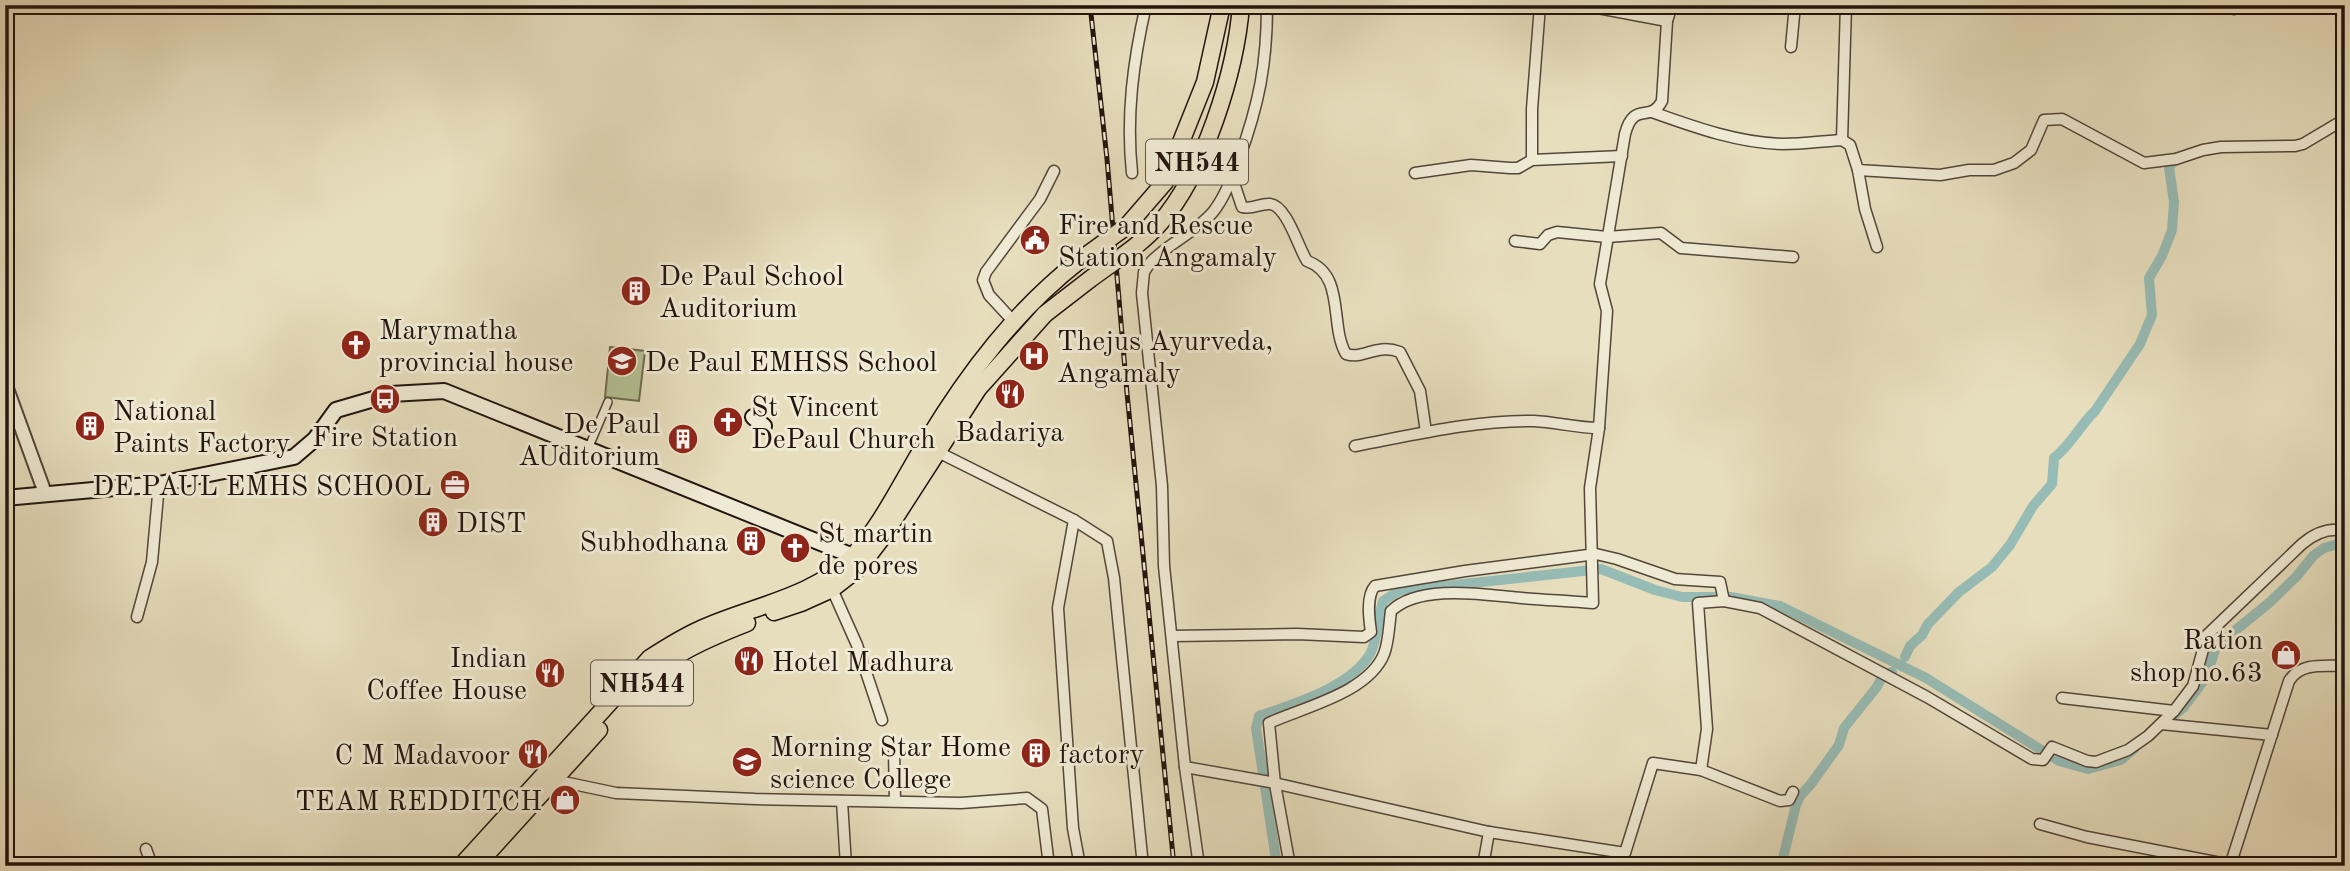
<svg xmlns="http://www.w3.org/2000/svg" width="2350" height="871" font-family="'Old Standard TT',serif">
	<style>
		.green { fill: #b4c192; stroke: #6b6a50; stroke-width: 2 }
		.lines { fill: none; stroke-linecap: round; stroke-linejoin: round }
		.canal { stroke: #97bcb5; stroke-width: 10 }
		.pedestrian-casing { stroke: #53463a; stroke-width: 10 }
		.minor-casing { stroke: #53463a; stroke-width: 13 }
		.tertiary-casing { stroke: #53463a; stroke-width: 16 }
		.secondary-casing { stroke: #22140e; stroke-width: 18 }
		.trunk-casing { stroke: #22140e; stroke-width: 19 }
		.pedestrian { stroke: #efead4; stroke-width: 7 }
		.minor { stroke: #efead4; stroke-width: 10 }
		.tertiary { stroke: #efead4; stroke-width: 12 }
		.secondary { stroke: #efead4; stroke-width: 14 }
		.trunk { stroke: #e7debd; stroke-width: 16 }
		.rail-casing { stroke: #22140e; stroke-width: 5 }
		.rail { stroke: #efead4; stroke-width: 2.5; stroke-dasharray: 8; stroke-linecap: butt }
		.trunk-bridge-casing { stroke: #22140e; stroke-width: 19; stroke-linecap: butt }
		.trunk-bridge { stroke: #e7debd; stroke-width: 16 }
		.labels { text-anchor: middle; stroke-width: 6; stroke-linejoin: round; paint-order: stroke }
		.shield { fill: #efead4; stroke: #605449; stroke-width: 2 }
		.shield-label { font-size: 26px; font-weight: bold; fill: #22140e }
		.poi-label { font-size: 28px; fill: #22140e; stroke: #efead4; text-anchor: start }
	</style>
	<rect width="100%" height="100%" fill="#e7debd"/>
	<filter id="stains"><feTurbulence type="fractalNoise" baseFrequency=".00286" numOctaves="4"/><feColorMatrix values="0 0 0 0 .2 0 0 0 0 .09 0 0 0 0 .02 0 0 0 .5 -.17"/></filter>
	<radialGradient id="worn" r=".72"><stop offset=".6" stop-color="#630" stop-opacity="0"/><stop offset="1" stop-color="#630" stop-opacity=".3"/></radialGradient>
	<polygon class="green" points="610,347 645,351 639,401 605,397"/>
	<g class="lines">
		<g class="canal">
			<path d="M1905 657 1910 646 1922 635 1928 624 1959 592 1992 567 2010 545 2033 506 2052 484 2054 458C2071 445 2080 425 2095 411L2140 344 2152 315 2149 278 2162 256 2172 230 2174 202 2169 167 2176 159"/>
			<polyline points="2172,717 2183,708 2207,676 2216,646 2269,603 2296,577 2314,555 2324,548 2345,542"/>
			<path d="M1277 866 1256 728 1259 716C1293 704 1351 687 1370 654 1378 639 1378 617 1383 601L1399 591 1601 569 1655 590 1682 597H1731L1780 606 1926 678 2059 761 2088 769 2121 760 2134 749"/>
			<polyline points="1781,866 1796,805 1800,796 1811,784 1839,745 1844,728 1876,688 1884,674 1892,672"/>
		</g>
		<g class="pedestrian-casing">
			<polyline id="pedestrian" points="588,449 608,402"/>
		</g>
		<g class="minor-casing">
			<g id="minor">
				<polyline points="1582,5 1667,21"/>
				<polyline points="2218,5 2234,9 2235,5"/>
				<polyline points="1791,47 1795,5"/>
				<path d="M1652 112C1694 127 1738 143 1783 144 1803 144 1823 141 1842 140L1850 145 1858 170 1940 175 1969 170H1994L2014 163 2031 150 2044 120 2062 119 2144 163 2176 159 2203 150 2221 147 2295 146 2303 144 2345 119"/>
				<polyline points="1842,140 1846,5"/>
				<polyline points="1532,160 1532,109 1540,5"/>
				<polyline points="1858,170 1865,209 1877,247"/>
				<path d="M1132 173C1126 116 1133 62 1146 5"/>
				<polyline points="1415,173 1471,165 1510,168 1518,168 1532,160 1622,156"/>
				<path d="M1232 177 1242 207C1253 210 1260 203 1270 204 1287 206 1298 247 1307 261 1346 275 1329 325 1346 354 1364 360 1375 343 1400 352L1420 391 1426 432"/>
				<polyline points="1515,241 1540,244 1548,235 1557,232 1607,237 1661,233 1681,248 1793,257"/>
				<polyline points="1014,322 989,295 983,280 986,272 1040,199 1054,171"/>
				<path d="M1355 446C1413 435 1474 420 1534 421 1556 422 1577 428 1599 428L1607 311 1600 284 1625 134C1634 100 1650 124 1662 101L1667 21 1672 5"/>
				<polyline points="936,451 1074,520 1107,541 1114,578 1143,866"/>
				<polyline points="1074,520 1058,608 1073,828 1080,866"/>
				<polyline points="832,589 857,645 882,720"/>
				<polyline points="137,617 152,562 159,484"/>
				<path d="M1173 636 1297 634 1364 637 1371 632C1369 618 1366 596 1375 586L1465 571 1596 554 1617 559 1675 579 1720 582 1724 601"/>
				<polyline points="2341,666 2345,622"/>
				<polyline points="2062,698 2174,711"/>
				<polyline points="2161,724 2272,735"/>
				<polyline points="894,751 895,801"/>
				<polyline points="1185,767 1270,782 1489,832 1625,853 1653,763 1701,770 1780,801 1789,800 1793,792"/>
				<path d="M1701 770 1707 729 1698 603 1724 601 1760 608 1927 697 2032 759 2043 760 2052 747 2087 761 2096 762 2128 750 2148 736 2174 711 2193 686 2207 635 2302 544C2314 534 2329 527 2345 531"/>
				<polyline points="554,780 616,793 755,799 961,803 1027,798 1042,809 1049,866"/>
				<polyline points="842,801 846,866"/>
				<polyline points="2040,824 2087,837 2231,865"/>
				<polyline points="146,849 152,866"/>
				<path d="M1199 866 1185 767 1164 566 1162 486 1142 293 1144 272 1150 263C1168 243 1195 233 1213 212 1225 197 1233 176 1239 159 1259 104 1267 64 1267 5"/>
				<path d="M1290 866 1275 784 1269 723C1304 707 1368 693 1384 654 1389 641 1389 625 1391 611 1420 583 1486 595 1522 598 1546 600 1569 601 1593 603L1590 488 1599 428"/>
				<polyline points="1483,866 1489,832"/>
				<path d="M2230 866 2289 681C2300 662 2325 666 2345 666"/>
			</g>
		</g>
		<g class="tertiary-casing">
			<polyline id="tertiary" points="5,383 45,493"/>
		</g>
		<g class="secondary-casing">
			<g id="secondary">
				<polyline points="753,417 764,426"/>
				<polyline points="5,498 159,484 294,457 315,439 336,410 391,394 444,391 853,556 856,564"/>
			</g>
		</g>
		<g class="trunk-casing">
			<g id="trunk">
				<polyline points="774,612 801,603 832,589 859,568 882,538 978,389 1045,314 1089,280"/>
				<path d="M630 695C664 657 701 641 747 623"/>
				<path d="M461 866 650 658C667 647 683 637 701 629 751 606 813 598 852 557 883 524 903 479 927 441 969 372 1016 310 1080 260"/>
				<polyline points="476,866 599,730"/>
			</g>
		</g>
		<use href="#pedestrian" class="pedestrian"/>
		<use href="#minor" class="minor"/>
		<use href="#tertiary" class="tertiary"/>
		<use href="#secondary" class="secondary"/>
		<use href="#trunk" class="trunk"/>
		<g class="rail-casing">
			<polyline id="rail" points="1090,5 1107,159 1127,393 1174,866"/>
		</g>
		<use href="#rail" class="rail"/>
		<g class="trunk-bridge-casing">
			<g id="trunk-bridge">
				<polyline points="1080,260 1127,226 1165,182 1205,82 1222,5"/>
				<path d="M1089 280C1114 261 1139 247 1160 223 1204 173 1236 71 1241 5"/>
			</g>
		</g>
		<use href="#trunk-bridge" class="trunk-bridge"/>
	</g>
	<defs>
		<g id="civic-disc" transform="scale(1.575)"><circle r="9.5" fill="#8f2418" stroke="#efead4"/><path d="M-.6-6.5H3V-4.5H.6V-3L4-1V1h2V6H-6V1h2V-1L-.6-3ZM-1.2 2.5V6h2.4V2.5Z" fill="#fff"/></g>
		<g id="building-disc" transform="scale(1.575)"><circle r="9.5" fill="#8f2418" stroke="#efead4"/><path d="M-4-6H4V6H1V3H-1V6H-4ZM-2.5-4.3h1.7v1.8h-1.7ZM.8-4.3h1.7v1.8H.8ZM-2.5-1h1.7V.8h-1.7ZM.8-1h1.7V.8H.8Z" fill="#fff"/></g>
		<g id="church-disc" transform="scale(1.575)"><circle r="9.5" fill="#8f2418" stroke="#efead4"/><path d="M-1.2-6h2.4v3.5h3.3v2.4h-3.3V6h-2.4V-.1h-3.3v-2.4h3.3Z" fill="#fff"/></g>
		<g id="hospital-disc" transform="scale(1.575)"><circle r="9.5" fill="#8f2418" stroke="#efead4"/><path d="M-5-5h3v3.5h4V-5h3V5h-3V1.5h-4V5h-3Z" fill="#fff"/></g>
		<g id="school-disc" transform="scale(1.575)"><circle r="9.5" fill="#8f2418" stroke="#efead4"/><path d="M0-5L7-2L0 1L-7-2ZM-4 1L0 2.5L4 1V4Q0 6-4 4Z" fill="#fff"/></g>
		<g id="restaurant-disc" transform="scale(1.575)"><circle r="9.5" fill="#8f2418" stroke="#efead4"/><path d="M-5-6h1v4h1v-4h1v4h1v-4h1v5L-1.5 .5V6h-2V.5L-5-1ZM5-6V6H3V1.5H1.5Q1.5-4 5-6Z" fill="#fff"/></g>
		<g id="bus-disc" transform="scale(1.575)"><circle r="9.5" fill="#8f2418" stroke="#efead4"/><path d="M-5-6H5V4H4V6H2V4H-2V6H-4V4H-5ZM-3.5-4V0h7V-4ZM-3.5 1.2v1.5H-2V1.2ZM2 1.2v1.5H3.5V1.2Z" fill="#fff"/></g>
		<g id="office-disc" transform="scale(1.575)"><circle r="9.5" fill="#8f2418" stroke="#efead4"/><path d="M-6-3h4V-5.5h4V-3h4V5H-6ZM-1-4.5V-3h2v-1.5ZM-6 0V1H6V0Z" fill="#fff"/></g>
		<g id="shop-disc" transform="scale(1.575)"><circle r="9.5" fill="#8f2418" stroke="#efead4"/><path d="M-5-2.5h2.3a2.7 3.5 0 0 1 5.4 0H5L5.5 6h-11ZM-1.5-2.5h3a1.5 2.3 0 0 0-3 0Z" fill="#fff"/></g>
		<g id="university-disc" transform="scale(1.575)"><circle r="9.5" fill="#8f2418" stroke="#efead4"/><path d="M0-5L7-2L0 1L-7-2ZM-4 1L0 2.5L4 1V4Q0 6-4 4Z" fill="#fff"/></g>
	</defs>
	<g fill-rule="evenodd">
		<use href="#civic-disc" x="1035" y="240"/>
		<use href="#building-disc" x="636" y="291"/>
		<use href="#church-disc" x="356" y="345"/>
		<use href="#hospital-disc" x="1034" y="356"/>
		<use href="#school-disc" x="622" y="361"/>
		<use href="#restaurant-disc" x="1010" y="394"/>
		<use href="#bus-disc" x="385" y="399"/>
		<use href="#church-disc" x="728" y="422"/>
		<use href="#building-disc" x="90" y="426"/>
		<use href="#building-disc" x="683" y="439"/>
		<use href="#office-disc" x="455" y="485"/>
		<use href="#building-disc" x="433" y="522"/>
		<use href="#building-disc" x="751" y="541"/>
		<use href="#church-disc" x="795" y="548"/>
		<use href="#shop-disc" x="2286" y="655"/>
		<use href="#restaurant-disc" x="749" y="661"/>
		<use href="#restaurant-disc" x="550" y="673"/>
		<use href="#building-disc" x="1036" y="753"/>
		<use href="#restaurant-disc" x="533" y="754"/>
		<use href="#university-disc" x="747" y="762"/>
		<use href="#shop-disc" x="565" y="800"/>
	</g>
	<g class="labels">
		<g class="shield">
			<rect x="1146" y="139.5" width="102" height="45" rx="5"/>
			<rect x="591" y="660.5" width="102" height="45" rx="5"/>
		</g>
		<g class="shield-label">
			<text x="1197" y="171">NH544</text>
			<text x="642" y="692">NH544</text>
		</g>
		<g class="poi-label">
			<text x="1058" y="234">Fire and Rescue<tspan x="1058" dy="32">Station Angamaly</tspan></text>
			<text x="659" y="285">De Paul School<tspan x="659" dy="32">Auditorium</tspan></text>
			<text x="379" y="339">Marymatha<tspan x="379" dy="32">provincial house</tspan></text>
			<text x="1057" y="350">Thejus Ayurveda,<tspan x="1057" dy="32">Angamaly</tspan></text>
			<text x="645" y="371">De Paul EMHSS School</text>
			<text x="751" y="416">St Vincent<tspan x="751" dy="32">DePaul Church</tspan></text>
			<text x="113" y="420">National<tspan x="113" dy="32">Paints Factory</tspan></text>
			<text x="660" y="433" text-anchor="end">De Paul<tspan x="660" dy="32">AUditorium</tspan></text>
			<text x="1010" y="441" text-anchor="middle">Badariya</text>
			<text x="385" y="446" text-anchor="middle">Fire Station</text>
			<text x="432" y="495" text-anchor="end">DE PAUL EMHS SCHOOL</text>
			<text x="456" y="532">DIST</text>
			<text x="818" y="542">St martin<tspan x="818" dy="32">de pores</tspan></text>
			<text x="728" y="551" text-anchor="end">Subhodhana</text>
			<text x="2263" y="649" text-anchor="end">Ration<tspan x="2263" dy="32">shop no.63</tspan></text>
			<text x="527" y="667" text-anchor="end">Indian<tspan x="527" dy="32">Coffee House</tspan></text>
			<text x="772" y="671">Hotel Madhura</text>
			<text x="770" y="756">Morning Star Home<tspan x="770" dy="32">science College</tspan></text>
			<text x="1059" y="763">factory</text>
			<text x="510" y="764" text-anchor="end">C M Madavoor</text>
			<text x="542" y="810" text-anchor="end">TEAM REDDITCH</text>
		</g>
	</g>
	<rect width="2350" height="871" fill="none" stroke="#e7debd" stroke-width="28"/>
	<rect x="7" y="7" width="2336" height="857" fill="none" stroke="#22140e" stroke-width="3.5"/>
	<rect x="14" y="14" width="2322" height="843" fill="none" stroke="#22140e" stroke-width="2"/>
	<rect width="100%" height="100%" filter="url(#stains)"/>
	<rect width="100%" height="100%" fill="url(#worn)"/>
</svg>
